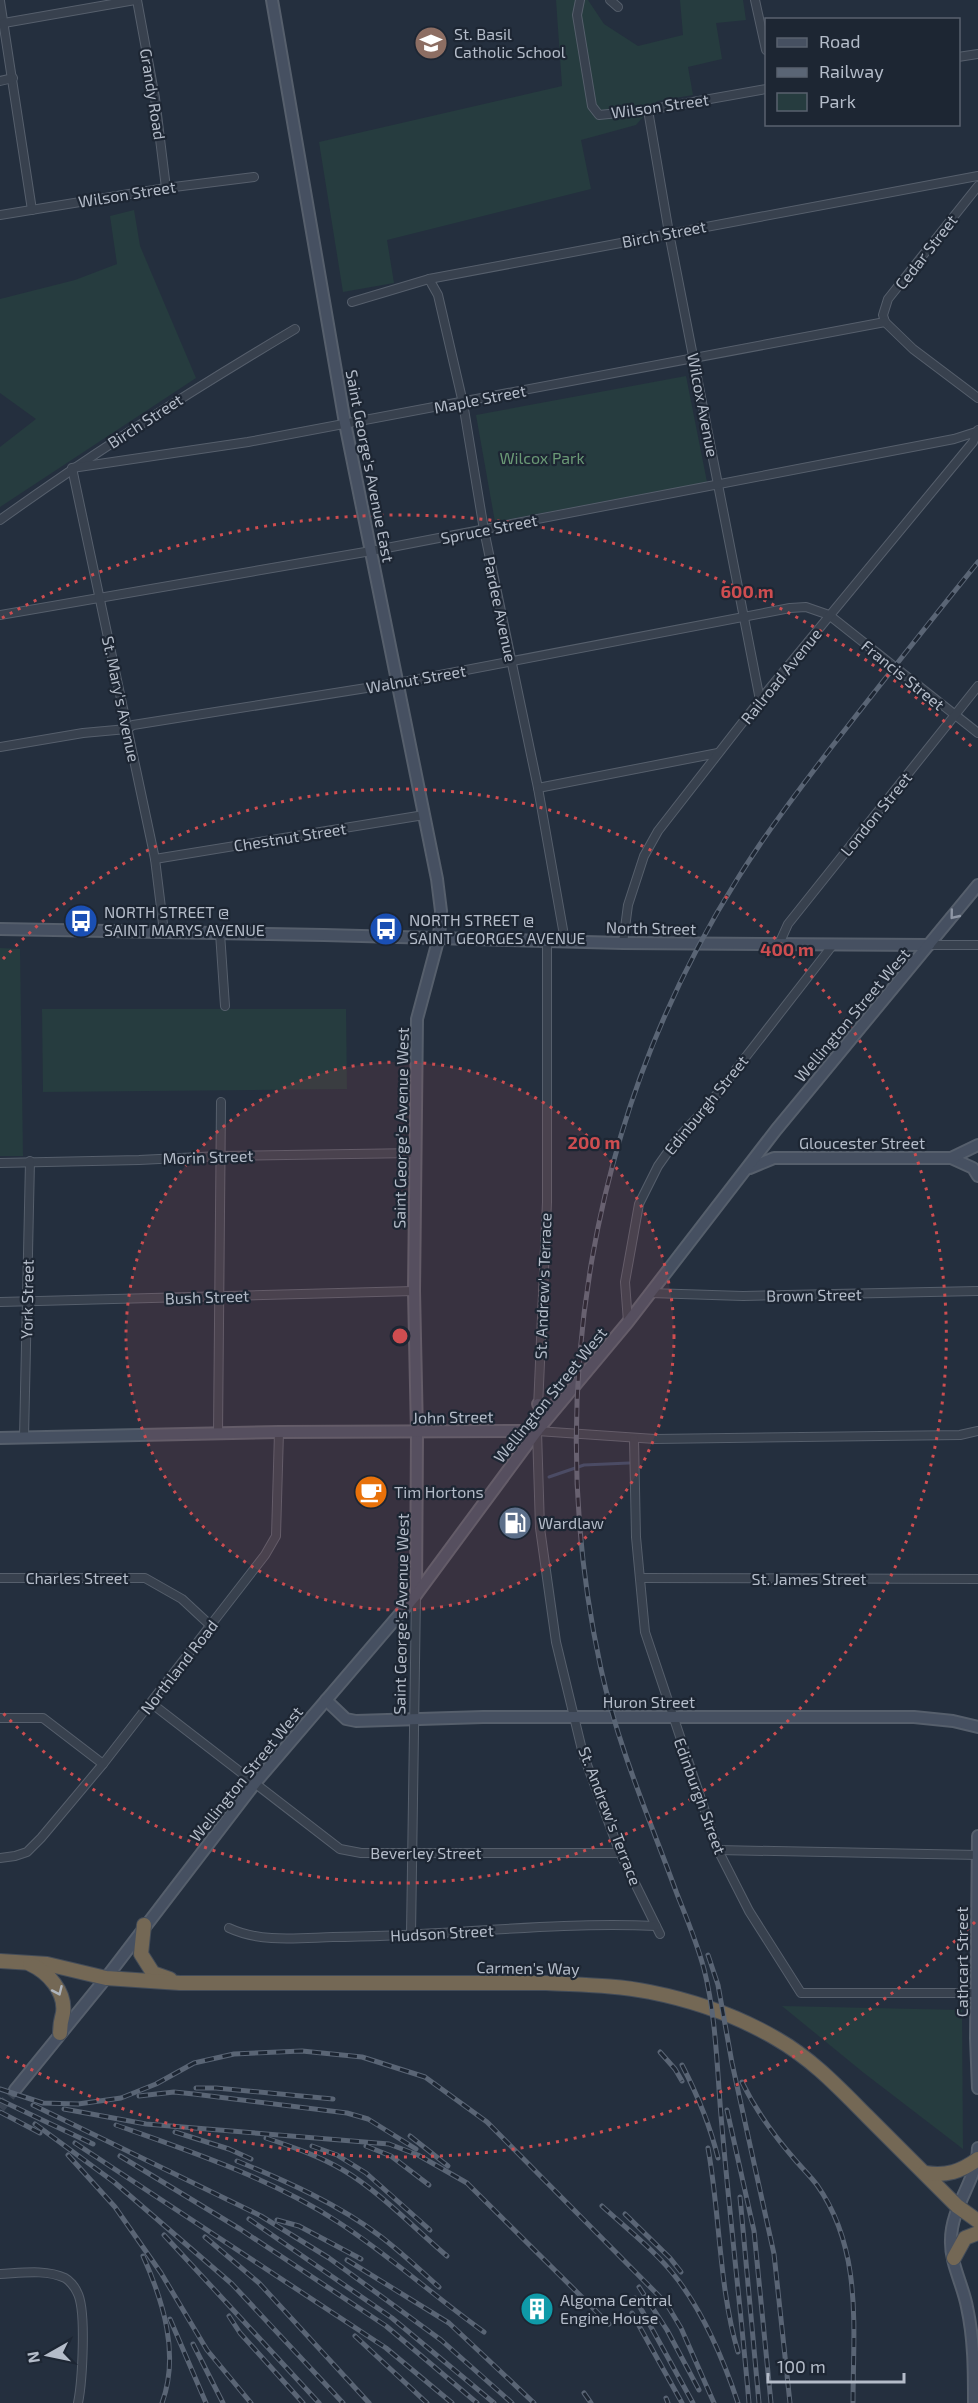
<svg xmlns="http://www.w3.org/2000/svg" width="978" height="2403" font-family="'Exo 2',sans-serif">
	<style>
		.green { fill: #263c3f }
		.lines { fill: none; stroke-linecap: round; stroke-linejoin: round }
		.stream { stroke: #394c67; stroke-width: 3 }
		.secondary-tunnel { stroke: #3a4453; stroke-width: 10; stroke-dasharray: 10 5; stroke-linecap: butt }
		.street-casing { stroke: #565f6c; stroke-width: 10 }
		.secondary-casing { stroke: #565f6c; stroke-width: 14 }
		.highway-casing { stroke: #434c59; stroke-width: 16 }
		.street { stroke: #38414e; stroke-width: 8 }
		.secondary { stroke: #465061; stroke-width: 10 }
		.highway { stroke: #746855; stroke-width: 14 }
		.rail-casing { stroke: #5a6575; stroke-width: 5 }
		.rail { stroke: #1d2633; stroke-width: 3; stroke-dasharray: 9; stroke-linecap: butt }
		.oneway { stroke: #8e96a5 }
		.oneway2 { stroke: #aeb4bd }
		.ring { fill: none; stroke: #ce4d50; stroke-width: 3; stroke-dasharray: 3 6 }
		.labels { text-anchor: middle; stroke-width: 4.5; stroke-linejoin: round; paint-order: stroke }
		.poi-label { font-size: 16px; fill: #b4bcc9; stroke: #1d2633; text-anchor: start }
		.street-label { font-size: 16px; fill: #b4bcc9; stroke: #1d2633 }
		.park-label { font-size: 16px; fill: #6b9a76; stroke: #1d2633 }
		.centre { fill: #ce4d50; stroke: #1d2633; stroke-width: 3 }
		.ring-label { font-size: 18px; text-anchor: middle; font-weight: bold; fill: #ce4d50; stroke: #1d2633; stroke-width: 4.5; stroke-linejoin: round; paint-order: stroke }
	</style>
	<rect width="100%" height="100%" fill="#242f3e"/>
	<g class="green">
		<polygon points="556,0 588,0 604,24 638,46 683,35 680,0 743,0 746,20 716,23 722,59 688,67 693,95 657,101 636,125 581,140 591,189 387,240 394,283 343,292 319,142 562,86"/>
		<polygon points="134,210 140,246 196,378 0,507 0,447 36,419 0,393 0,299 75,280 117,264 110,216"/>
		<polygon points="686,376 707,482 495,522 476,415"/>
		<polygon points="0,948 20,949 23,1156 0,1156"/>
		<polygon points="42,1009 346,1009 347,1089 43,1092"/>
		<polygon points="782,2006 962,2010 963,2149 864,2073"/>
	</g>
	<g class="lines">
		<polyline class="stream" points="549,1477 584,1465 629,1463"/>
		<polyline class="secondary-tunnel" points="0,2108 15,2090"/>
		<g class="street-casing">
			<g id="street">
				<polyline points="137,0 155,98 166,188"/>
				<polyline points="580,0 577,15 592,106 599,115 648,110 766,89"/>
				<polyline points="610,0 618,7"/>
				<polyline points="755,0 766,50"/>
				<polyline points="0,1 32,210"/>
				<polyline points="4,23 135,0"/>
				<polyline points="958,57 978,54"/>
				<polyline points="0,81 13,78"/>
				<polyline points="648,110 669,233 760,700"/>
				<polyline points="0,215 166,188 254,177"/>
				<polyline points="429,279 438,295 463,403 484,530 538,788 565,941"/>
				<polyline points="352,302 429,279 978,176"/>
				<polyline points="885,322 883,315 888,299 978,186"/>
				<polyline points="885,322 913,349 978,398"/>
				<path d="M0 520C96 451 194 389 295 329"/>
				<polyline points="0,615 371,551 954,439 976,432"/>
				<polyline points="0,747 83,733 127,729 133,725 398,683 790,608 806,607 829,615 978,733"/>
				<polyline points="538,788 718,753"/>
				<polyline points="155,859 424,815"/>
				<polyline points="164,932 155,859 72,468 248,442 885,322"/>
				<polyline points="220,933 225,1006"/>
				<polyline points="547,941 547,1202 537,1431 540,1528 556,1642 583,1754 620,1853 660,1934"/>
				<polyline points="623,943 628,905 644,856 658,831 760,700 973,442 978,430"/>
				<polyline points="779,944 788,924 978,686"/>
				<polyline points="929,945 978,945"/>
				<polyline points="0,1163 139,1160 220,1156 416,1153"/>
				<polyline points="650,1293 743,1296 978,1291"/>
				<polyline points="0,1302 414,1291"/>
				<polyline points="628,1322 625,1282 639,1204 658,1166 677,1139 706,1108 832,946"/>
				<polyline points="537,1431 655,1439 960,1435 978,1431"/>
				<polyline points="218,1434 221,1102"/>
				<polyline points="24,1438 30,1161"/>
				<polyline points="634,1439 636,1537 645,1632 718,1850 749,1911 801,1993 976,1993"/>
				<polyline points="0,1578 145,1578 182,1599 210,1625"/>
				<polyline points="640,1578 978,1579"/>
				<polyline points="151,1703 340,1849 361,1853 620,1853"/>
				<polyline points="0,1718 43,1718 103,1764"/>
				<polyline points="718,1850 978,1855"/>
				<polyline points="0,1858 15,1856 27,1852 41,1838 103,1764 265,1555 276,1536 279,1432"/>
				<path d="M229 1928C261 1943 299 1938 333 1937 440 1937 548 1921 656 1926"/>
				<polyline points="411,1935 416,1595"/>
				<path d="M0 2274C21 2273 46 2269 65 2278 69 2280 75 2287 77 2292 87 2309 82 2383 78 2403"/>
			</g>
		</g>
		<g class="secondary-casing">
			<g id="secondary">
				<polyline points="272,0 345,423 437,879 441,911 439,937 417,1019 414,1291 417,1433 416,1595"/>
				<polyline points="0,929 324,935 623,943 929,945"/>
				<polyline points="951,1158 973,1168 978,1176"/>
				<polyline points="750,1168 774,1158 951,1158 978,1145"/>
				<polyline points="538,1404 547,1407 560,1403"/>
				<polyline points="0,1438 279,1432 537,1431"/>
				<polyline points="326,1700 346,1719 356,1721 483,1717 914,1717 953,1721 978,1727"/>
				<polyline points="978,1836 976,2038 978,2088"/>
				<polyline points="15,2090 106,1978 256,1782 416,1595 537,1431 628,1322 776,1130 978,885"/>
				<path d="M974 2403C974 2370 974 2339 967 2307 963 2285 950 2263 951 2240 951 2206 977 2181 978 2148"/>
			</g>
		</g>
		<g class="highway-casing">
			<g id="highway">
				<polyline points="144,1925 141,1954 153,1973 170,1979"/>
				<path d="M0 1961 47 1964 106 1978 180 1983H546C581 1985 616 1985 650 1992 695 2001 738 2016 777 2039 812 2059 839 2088 867 2116 897 2146 927 2176 957 2206L978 2221"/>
				<path d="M30 1964C48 1972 66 1992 63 2013 61 2020 60 2025 60 2033"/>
				<path d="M925 2173C947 2176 960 2172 978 2159"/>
				<polyline points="954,2258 965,2238 978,2233"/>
			</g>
		</g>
		<use href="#street" class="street"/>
		<use href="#secondary" class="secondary"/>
		<use href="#highway" class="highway"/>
		<g class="rail-casing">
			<g id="rail">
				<polyline points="708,1955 718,1985 732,2063 774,2254 790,2403"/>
				<polyline points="660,2052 675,2069 682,2081"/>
				<path d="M682 2065C698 2096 710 2125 718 2158"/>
				<path d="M742 2082C756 2111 775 2137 796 2161 803 2169 811 2177 817 2185 863 2250 853 2329 853 2403"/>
				<polyline points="196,2088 216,2088 333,2099"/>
				<polyline points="0,2089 43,2103 78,2104 121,2098 156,2084 194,2063 234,2054 302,2051 362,2057 425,2077 487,2122 666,2303 681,2328 714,2403"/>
				<polyline points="139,2096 174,2092 194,2094 347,2113 368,2119 416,2149"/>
				<polyline points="0,2100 93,2144"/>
				<polyline points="33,2105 261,2216 329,2258 441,2340 512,2403"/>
				<polyline points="64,2109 146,2124 389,2144 418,2155 467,2183 609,2324"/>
				<polyline points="727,2110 754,2231 771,2403"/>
				<polyline points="0,2112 40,2133"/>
				<polyline points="35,2124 114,2182 232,2284 343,2403"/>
				<path d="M116 2125C192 2152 270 2178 338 2222 389 2255 435 2297 484 2332"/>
				<polyline points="175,2132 229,2149 251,2159"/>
				<polyline points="410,2136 448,2166"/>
				<path d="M266 2138C293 2147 319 2156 343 2170 379 2191 415 2229 447 2256"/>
				<polyline points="75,2143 386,2348 452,2403"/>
				<polyline points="312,2146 337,2155 366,2173 430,2230"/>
				<polyline points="366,2146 391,2156 429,2185"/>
				<path d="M708 2148C720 2214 719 2289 738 2352"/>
				<polyline points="68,2155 115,2207 161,2273 207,2350 251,2403"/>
				<polyline points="120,2156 240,2229 386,2326 477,2403"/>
				<path d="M237 2161C286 2181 338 2204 380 2236 401 2252 420 2270 439 2287"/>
				<polyline points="740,2197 759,2403"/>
				<path d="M602 2206C627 2229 657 2252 678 2280 705 2316 724 2361 738 2403"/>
				<polyline points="625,2214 670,2258 681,2272"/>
				<polyline points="249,2219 392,2318 494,2403"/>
				<polyline points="277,2220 299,2226 361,2259"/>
				<polyline points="164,2235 319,2403"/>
				<polyline points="205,2237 259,2283 369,2403"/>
				<path d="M143 2256C163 2301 180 2354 162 2403"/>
				<polyline points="347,2260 449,2323 534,2403"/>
				<polyline points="639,2287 667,2330 699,2390"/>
				<polyline points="635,2298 693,2403"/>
				<polyline points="632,2313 682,2403"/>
				<polyline points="229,2316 240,2333 303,2403"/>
				<polyline points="170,2319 206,2403"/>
				<polyline points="355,2336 427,2403"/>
				<polyline points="193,2344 223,2403"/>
				<polyline points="584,2393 591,2403"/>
				<polyline points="666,2398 668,2403"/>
				<path d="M749 2403C741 2311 730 2219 722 2127 717 2075 717 2020 704 1969 697 1943 687 1919 677 1894 650 1820 618 1747 601 1669 542 1398 590 1113 738 878 766 833 798 791 830 749 879 686 928 624 978 562"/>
			</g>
		</g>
		<use href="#rail" class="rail"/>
	</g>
	<defs><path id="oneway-chevron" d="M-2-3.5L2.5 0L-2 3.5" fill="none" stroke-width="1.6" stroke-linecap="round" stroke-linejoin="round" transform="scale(1.5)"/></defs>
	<use class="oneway" href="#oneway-chevron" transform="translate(954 915) rotate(129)"/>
	<use class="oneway2" href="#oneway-chevron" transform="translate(58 1991) rotate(66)"/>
	<circle cx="400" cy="1336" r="274" fill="#ce4d50" fill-opacity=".12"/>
	<g class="ring">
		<circle cx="400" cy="1336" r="274"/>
		<path d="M3 959A547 547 0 1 1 3 1713"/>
		<path d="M975 1922A821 821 0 0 1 2 2054M2 618A821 821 0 0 1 975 750"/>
	</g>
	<defs>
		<g id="school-disc" transform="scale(1.725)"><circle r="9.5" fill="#8d6e63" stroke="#1d2633"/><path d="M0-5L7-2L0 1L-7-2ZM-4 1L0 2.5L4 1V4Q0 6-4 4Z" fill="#fff"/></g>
		<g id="bus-disc" transform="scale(1.725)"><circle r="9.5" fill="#1a4fb4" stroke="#1d2633"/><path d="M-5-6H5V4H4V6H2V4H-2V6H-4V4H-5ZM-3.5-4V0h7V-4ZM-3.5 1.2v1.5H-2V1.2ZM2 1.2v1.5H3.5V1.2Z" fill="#fff"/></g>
		<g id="cafe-disc" transform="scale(1.725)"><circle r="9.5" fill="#e8710a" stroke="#1d2633"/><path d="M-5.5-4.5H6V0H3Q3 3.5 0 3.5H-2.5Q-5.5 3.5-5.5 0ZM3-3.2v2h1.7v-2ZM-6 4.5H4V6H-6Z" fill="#fff"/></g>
		<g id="fuel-disc" transform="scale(1.725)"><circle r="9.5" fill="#5c6f8a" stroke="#1d2633"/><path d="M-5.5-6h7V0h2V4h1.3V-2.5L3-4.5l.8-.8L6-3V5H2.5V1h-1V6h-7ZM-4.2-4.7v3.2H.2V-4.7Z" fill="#fff"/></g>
		<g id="building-disc" transform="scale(1.725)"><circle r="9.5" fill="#0f9aa8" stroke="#1d2633"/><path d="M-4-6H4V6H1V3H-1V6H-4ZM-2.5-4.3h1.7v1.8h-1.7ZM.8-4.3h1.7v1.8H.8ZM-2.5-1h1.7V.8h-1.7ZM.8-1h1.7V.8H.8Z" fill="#fff"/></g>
	</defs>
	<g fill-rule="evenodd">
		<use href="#school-disc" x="431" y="43"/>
		<use href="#bus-disc" x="81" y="921"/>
		<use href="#bus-disc" x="386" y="929"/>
		<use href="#cafe-disc" x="371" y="1492"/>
		<use href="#fuel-disc" x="515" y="1523"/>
		<use href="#building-disc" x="537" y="2309"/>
	</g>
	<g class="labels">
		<g class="poi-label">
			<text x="454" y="40">St. Basil<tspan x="454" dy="18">Catholic School</tspan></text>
			<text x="104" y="918">NORTH STREET @<tspan x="104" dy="18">SAINT MARYS AVENUE</tspan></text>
			<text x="409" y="926">NORTH STREET @<tspan x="409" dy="18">SAINT GEORGES AVENUE</tspan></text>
			<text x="394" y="1498">Tim Hortons</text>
			<text x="538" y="1529">Wardlaw</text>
			<text x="560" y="2306">Algoma Central<tspan x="560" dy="18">Engine House</tspan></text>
		</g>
		<g class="street-label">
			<text transform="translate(153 94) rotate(81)" y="6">Grandy Road</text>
			<text transform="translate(660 106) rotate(-8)" y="6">Wilson Street</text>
			<text transform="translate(127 194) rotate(-9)" y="6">Wilson Street</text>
			<text transform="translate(664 234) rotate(-11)" y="6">Birch Street</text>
			<text transform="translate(926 252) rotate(-52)" y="6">Cedar Street</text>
			<text transform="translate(480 399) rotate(-11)" y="6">Maple Street</text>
			<text transform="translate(703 405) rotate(79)" y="6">Wilcox Avenue</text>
			<text transform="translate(145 421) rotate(-33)" y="6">Birch Street</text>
			<text transform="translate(370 466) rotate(79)" y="6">Saint George's Avenue East</text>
			<text transform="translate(489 529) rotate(-11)" y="6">Spruce Street</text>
			<text transform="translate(500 609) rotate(78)" y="6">Pardee Avenue</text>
			<text transform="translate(903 675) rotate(39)" y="6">Francis Street</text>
			<text transform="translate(781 676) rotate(-51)" y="6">Railroad Avenue</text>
			<text transform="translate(416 679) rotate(-10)" y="6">Walnut Street</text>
			<text transform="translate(121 699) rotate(78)" y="6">St. Mary's Avenue</text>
			<text transform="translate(876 814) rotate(-51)" y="6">London Street</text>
			<text transform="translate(290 837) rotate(-9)" y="6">Chestnut Street</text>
			<text transform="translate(651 928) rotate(1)" y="6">North Street</text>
			<text transform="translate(852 1015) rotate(-50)" y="6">Wellington Street West</text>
			<text transform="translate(706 1105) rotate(-51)" y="6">Edinburgh Street</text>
			<text transform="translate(401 1128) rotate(-89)" y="6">Saint George's Avenue West</text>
			<text x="862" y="1149">Gloucester Street</text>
			<text transform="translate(208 1157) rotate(-2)" y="6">Morin Street</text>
			<text transform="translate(543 1286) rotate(-88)" y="6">St. Andrew's Terrace</text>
			<text transform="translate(814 1295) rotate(-1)" y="6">Brown Street</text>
			<text transform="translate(207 1297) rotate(-2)" y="6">Bush Street</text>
			<text transform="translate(27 1299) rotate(-89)" y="6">York Street</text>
			<text transform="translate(550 1395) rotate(-51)" y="6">Wellington Street West</text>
			<text transform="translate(453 1417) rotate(-1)" y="6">John Street</text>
			<text x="77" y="1584">Charles Street</text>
			<text x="809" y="1585">St. James Street</text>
			<text transform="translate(401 1614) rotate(-89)" y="6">Saint George's Avenue West</text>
			<text transform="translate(179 1667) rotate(-52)" y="6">Northland Road</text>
			<text x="649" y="1708">Huron Street</text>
			<text transform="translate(246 1774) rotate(-51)" y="6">Wellington Street West</text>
			<text transform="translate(700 1796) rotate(70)" y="6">Edinburgh Street</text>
			<text transform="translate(610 1816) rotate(69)" y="6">St. Andrew's Terrace</text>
			<text x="426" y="1859">Beverley Street</text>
			<text transform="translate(442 1933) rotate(-3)" y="6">Hudson Street</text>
			<text transform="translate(962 1962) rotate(-90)" y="6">Cathcart Street</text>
			<text transform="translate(528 1968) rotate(1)" y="6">Carmen's Way</text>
		</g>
		<g class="park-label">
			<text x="542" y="464">Wilcox Park</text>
		</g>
	</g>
	<circle cx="400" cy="1336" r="9" class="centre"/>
	<g class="ring-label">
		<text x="747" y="598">600 m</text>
		<text x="787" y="956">400 m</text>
		<text x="594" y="1149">200 m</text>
	</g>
	<rect x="765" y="18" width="195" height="108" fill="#1d2633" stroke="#59626f" stroke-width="1.5"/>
	<rect x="777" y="38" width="30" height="9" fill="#465061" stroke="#59626f" stroke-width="1.5"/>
	<text x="819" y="48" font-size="18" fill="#b4bcc9">Road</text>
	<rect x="777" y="68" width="30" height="9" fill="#5a6575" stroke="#59626f" stroke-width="1.5"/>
	<text x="819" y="78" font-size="18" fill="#b4bcc9">Railway</text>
	<rect x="777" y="93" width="30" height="18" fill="#263c3f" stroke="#59626f" stroke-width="1.5"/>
	<text x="819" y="108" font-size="18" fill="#b4bcc9">Park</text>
	<g transform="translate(48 2355) rotate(261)" stroke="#1d2633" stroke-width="4.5" paint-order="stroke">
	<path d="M0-4.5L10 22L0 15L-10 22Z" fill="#b4bcc9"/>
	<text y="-9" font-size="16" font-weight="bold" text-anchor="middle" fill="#b4bcc9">N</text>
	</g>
	<path d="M768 2373v9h136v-9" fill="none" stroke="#b4bcc9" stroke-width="3"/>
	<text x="777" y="2373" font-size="18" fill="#b4bcc9" stroke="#1d2633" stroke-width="4.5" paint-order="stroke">100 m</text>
</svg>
